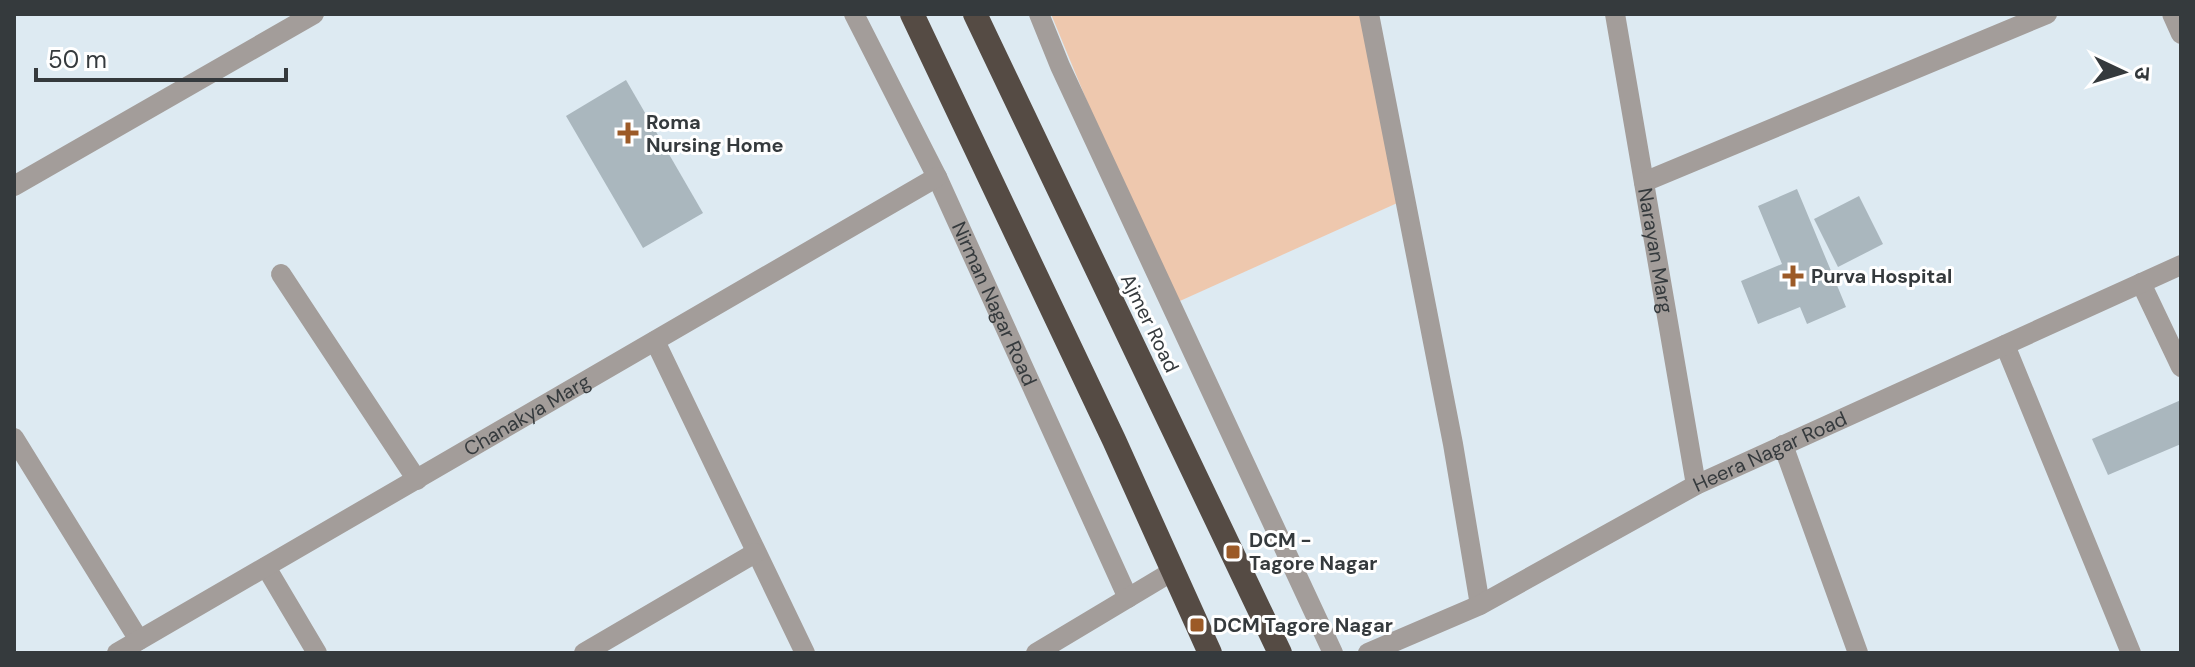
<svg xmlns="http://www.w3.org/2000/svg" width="2195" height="667" font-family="'DM Sans','Noto Sans Devanagari',sans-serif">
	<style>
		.green { fill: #eec8ae }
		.building { fill: #aab7be }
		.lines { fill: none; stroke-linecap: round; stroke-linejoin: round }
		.minor { stroke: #a39d9a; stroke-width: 20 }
		.highway { stroke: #554b44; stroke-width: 24 }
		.poi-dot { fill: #9c5a27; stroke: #fff; stroke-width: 3 }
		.labels { text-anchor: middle; stroke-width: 6; stroke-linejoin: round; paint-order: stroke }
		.poi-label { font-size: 20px; font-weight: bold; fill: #353a3d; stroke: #fff; text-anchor: start }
		.street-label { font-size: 20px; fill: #353a3d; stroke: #fff }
	</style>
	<rect width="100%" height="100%" fill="#ddeaf2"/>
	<polygon class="green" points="1051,14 1367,14 1404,200 1171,305"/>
	<g class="building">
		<polygon points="626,80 703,213 643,248 566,116"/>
		<polygon points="1797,189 1846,307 1807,324 1800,307 1758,324 1741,281 1782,264 1758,206"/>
		<polygon points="1859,196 1883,244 1838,267 1814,219"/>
		<polygon points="2181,400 2181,444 2108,475 2092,439"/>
	</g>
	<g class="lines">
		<g class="minor">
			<path id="s1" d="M854 14 937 177 1128 598"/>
			<polyline points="1039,14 1060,66 1333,653"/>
			<polyline points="1369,14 1453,444 1480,605"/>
			<path id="s2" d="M1615 14 1696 485"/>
			<polyline points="2172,14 2181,34"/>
			<polyline points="1644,182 2047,14"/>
			<polyline points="14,186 314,14"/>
			<polyline points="281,274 417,480"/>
			<polyline points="2141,283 2181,367"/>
			<polyline points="655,341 805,653"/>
			<polyline points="2005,345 2131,653"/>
			<polyline points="14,438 139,640"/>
			<polyline points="1783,445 1858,653"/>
			<polyline points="266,567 317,653"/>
			<path id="s3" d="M117 653 937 177"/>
			<polyline points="584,653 755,553"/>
			<polyline points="1036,653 1173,571"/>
			<path id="s4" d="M1368 653 1480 605 1696 485 2181 265"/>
		</g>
		<g class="highway">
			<polyline points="912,14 1114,440 1210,653"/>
			<polyline points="975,14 1280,653"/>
		</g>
	</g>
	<g class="poi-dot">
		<path d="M624 121h8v8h8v8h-8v8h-8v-8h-8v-8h8z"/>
		<path d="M1789 264h8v8h8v8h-8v8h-8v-8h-8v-8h8z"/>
		<rect x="1225" y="544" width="16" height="16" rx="4"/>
		<rect x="1189" y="617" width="16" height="16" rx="4"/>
	</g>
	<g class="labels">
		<g class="poi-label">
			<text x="646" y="129">Roma<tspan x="646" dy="23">Nursing Home</tspan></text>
			<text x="1811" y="283">Purva Hospital</text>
			<text x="1249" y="547">DCM -<tspan x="1249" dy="23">Tagore Nagar</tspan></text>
			<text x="1213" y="632">DCM Tagore Nagar</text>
		</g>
		<g class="street-label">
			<text dy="7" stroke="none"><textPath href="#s2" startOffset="240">Narayan Marg</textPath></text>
			<text dy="7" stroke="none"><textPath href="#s1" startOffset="322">Nirman Nagar Road</textPath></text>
			<text transform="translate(1150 323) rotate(64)" y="7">Ajmer Road</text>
			<text dy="7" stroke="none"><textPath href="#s3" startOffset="474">Chanakya Marg</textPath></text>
			<text dy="7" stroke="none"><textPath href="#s4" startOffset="450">Heera Nagar Road</textPath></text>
		</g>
	</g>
	<rect width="2195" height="667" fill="none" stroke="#353a3d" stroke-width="32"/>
	<g transform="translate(2123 72) rotate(94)" stroke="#ffffff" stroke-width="6" paint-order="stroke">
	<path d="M0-6L14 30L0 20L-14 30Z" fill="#353a3d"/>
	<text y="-12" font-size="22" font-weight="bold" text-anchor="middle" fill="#353a3d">उ</text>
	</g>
	<path d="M36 68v12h250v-12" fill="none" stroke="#353a3d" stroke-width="4"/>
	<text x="48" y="68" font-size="24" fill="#353a3d" stroke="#ffffff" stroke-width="6" paint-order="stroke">50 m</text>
</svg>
